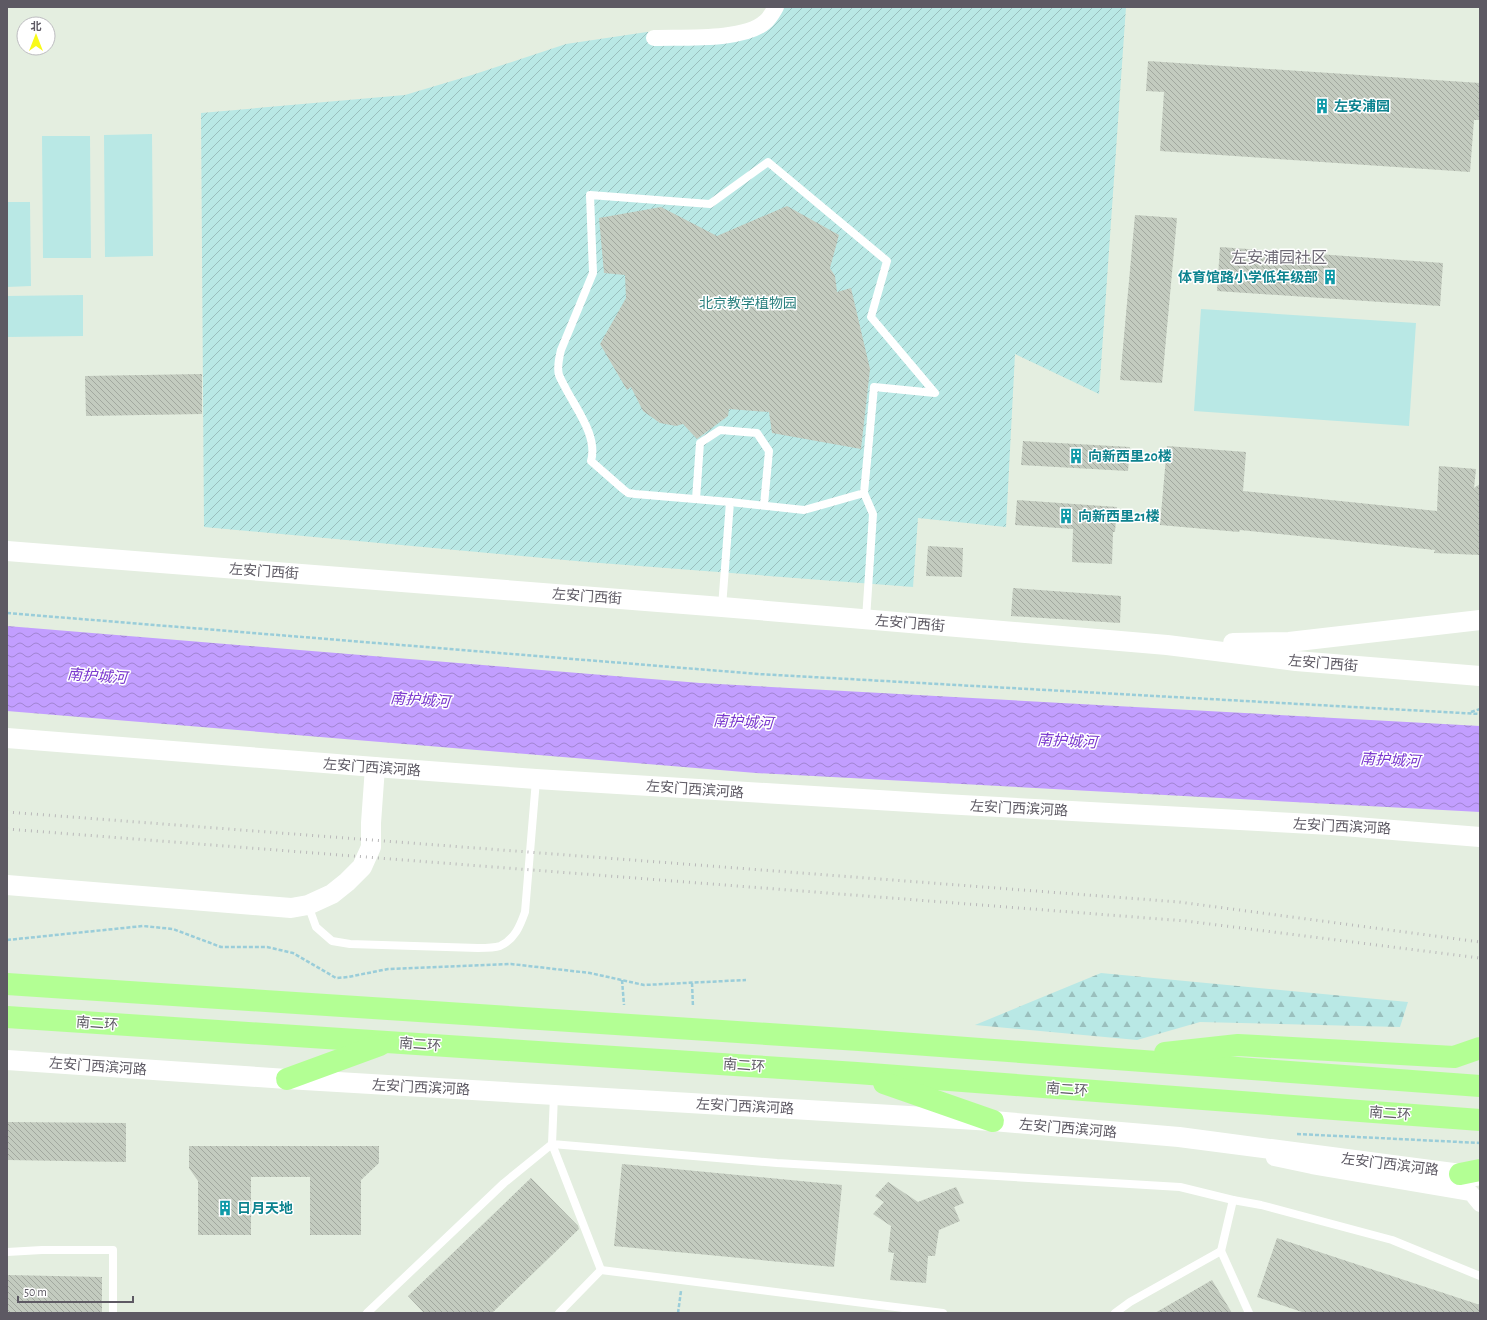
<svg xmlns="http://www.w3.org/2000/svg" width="1487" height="1320" font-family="'Alegreya Sans','Noto Sans SC',sans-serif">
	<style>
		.grass { fill: #b9e8e5 }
		.forest { fill: url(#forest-firs) }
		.garden { fill: url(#garden-furrows) }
		.water { fill: url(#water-waves) }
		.building { fill: url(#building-back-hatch) }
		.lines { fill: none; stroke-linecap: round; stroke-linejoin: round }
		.path { stroke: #9acdd9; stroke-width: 2.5; stroke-dasharray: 4 2; stroke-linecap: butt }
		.service { stroke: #fff; stroke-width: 8 }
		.minor { stroke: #fff; stroke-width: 16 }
		.tertiary { stroke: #fff; stroke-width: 20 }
		.trunk { stroke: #b3ff94; stroke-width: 22 }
		.rail { stroke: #b9b8b9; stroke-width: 3; stroke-dasharray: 1 5; stroke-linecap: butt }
		.labels { text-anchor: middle; stroke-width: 3; stroke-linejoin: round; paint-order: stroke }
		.culture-label { font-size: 14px; font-weight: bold; fill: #0d838f; stroke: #fff; text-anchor: start }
		.park-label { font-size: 14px; fill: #2b817f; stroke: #fff }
		.street-label { font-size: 14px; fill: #5d5963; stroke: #fff }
		.water-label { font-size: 15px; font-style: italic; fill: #7936ce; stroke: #fff }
		.quarter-label { font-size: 16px; fill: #6e6a75; stroke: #fff }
	</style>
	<defs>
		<pattern id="forest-firs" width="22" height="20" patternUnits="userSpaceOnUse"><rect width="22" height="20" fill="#b9e8e5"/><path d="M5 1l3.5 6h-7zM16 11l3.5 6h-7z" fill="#9abfbd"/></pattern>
		<pattern id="garden-furrows" width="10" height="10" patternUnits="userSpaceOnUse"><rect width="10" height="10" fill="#b9e8e5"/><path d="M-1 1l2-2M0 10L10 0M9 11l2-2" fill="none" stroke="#9abfbd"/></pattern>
		<pattern id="water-waves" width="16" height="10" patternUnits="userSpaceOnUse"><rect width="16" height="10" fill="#c29eff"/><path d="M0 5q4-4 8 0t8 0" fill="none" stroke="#a184d2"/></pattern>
		<pattern id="building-back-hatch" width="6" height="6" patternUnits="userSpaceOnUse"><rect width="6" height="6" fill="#c3cbbf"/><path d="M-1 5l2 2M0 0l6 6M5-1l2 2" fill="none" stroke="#a2a89f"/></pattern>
	</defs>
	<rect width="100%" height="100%" fill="#e4eee0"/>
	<g class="grass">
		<polygon points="152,134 153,256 105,257 104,135"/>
		<polygon points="42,136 90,136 91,258 43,258"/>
		<polygon points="7,202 30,202 31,286 7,287"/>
		<polygon points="83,295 83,336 7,337 7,296"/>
		<polygon points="1201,309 1416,323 1409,426 1194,411"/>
	</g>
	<polygon class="forest" points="1101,973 1408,1002 1400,1027 1200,1022 1137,1040 975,1025"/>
	<polygon class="garden" points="784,7 1126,7 1099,394 1015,354 1006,527 918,518 913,587 587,562 204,527 201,113 405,95 472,75 566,44 647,32 759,33"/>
	<polygon class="water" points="7,626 700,683 1480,726 1480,812 756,773 7,711"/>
	<g class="building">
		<polygon points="1148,61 1480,83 1480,120 1474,120 1470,172 1160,151 1164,92 1146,91"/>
		<polygon points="787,206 839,235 830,268 835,276 837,292 851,288 870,369 861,449 772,433 769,412 729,409 728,416 697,439 683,424 676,426 660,423 643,411 631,387 627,390 600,344 626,298 625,275 604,273 599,218 661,207 717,236"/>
		<polygon points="1135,215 1177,218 1162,383 1120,380"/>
		<polygon points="1220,247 1443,263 1440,306 1217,291"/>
		<polygon points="202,374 202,414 86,416 85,376"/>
		<polygon points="1023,441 1130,447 1128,471 1021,465"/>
		<polygon points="1167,446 1246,452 1243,491 1437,511 1439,466 1476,469 1474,488 1480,484 1480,555 1434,553 1435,550 1240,530 1239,532 1160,525"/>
		<polygon points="1017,500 1117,507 1115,532 1113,532 1112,564 1072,562 1073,529 1015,525"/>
		<polygon points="928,546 963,548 962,577 926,576"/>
		<polygon points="1013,588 1121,596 1120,623 1011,616"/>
		<polygon points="7,1122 126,1123 126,1162 7,1160"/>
		<polygon points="189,1146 379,1146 379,1163 361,1180 361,1235 310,1235 310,1177 251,1177 251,1235 198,1235 198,1181 189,1168"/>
		<polygon points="622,1164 842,1185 834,1267 614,1246"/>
		<polygon points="531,1178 578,1226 579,1229 492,1313 424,1313 408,1296"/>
		<polygon points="888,1182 918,1202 956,1187 964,1203 954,1207 960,1221 939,1230 935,1256 928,1256 926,1283 890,1280 894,1253 888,1252 891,1226 873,1214 884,1202 875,1196"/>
		<polygon points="1277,1238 1480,1305 1480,1313 1305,1313 1257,1297"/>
		<polygon points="7,1275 102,1277 102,1313 7,1313"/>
		<polygon points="1212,1280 1232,1313 1155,1313"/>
	</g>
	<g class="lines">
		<g class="path">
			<polyline points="7,613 758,674 1480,714"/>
			<polyline points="1471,712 1480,709"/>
			<polyline points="7,940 143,926 173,929 221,947 267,947 293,953 336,978 348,977 388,969 511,964 590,973 644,985 746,980"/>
			<polyline points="622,980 624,1005"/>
			<polyline points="692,983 693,1007"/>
			<polyline points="1297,1134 1480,1143"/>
			<polyline points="678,1313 681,1291"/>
		</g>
		<g class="service">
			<path d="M768 162 887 261 871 317 935 393 874 387 864 493 804 510 730 502 635 494 628 493 623 489 591 461C598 437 577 410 566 389 564 385 561 380 559 375 557 368 559 358 561 350L593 273 590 195 710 204Z"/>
			<polyline points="864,493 873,514 866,619"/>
			<polyline points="696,499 700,443 720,430 757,433 769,451 764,505"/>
			<polyline points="722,607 730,502"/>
			<path d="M308 905 316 927 332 941 350 944 478 948C485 948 494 948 500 946 515 939 520 926 525 912L536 780"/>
			<polyline points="554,1095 552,1144 777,1163 1180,1187 1233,1200"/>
			<polyline points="1221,1251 1249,1313"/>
			<polyline points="7,1252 42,1250 113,1250 113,1313"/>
			<polyline points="367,1313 504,1183 552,1144 601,1270"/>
			<polyline points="559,1313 601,1270 943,1313"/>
			<polyline points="1115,1313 1130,1302 1221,1251 1233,1200 1261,1205 1392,1240 1480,1276"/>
		</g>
		<g class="minor">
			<path d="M654 38C683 37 744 41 765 22 770 18 773 12 776 7"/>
			<polyline points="1274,1158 1312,1166 1471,1193 1480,1204"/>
		</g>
		<g class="tertiary">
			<polyline points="7,551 722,607 1167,645 1296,661 1480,676"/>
			<polyline points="1233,643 1289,642 1480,620"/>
			<polyline points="7,738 375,767 536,779 943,804 1331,825 1480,837"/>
			<polyline points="7,885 291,908 308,905 332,894 347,882 362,867 371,847 371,823 375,767"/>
			<polyline points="7,1060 287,1079 993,1121 1179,1137 1476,1176"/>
		</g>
		<g class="trunk">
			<polyline points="7,984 859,1040 1480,1086"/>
			<polyline points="7,1017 857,1073 1480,1120"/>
			<polyline points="1165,1053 1238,1045 1454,1057 1480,1048"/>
			<polyline points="287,1079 380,1045"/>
			<polyline points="884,1083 993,1121"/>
			<polyline points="1460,1174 1480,1170"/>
		</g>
		<g class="rail">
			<polyline points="7,812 1179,902 1480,942"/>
			<polyline points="7,829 1186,921 1480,958"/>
		</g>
	</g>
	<defs>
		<g id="building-bare" transform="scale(1.2)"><path d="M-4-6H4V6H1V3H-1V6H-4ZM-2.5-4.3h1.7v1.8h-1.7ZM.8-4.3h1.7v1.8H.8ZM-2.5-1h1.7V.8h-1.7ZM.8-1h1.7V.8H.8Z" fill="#0f9aa8" stroke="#fff" stroke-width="2.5" paint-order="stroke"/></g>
	</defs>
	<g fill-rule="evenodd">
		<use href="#building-bare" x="1322" y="106"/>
		<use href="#building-bare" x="1330" y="277"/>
		<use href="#building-bare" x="1076" y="456"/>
		<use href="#building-bare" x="1066" y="516"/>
		<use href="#building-bare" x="225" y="1208"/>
	</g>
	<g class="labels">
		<g class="culture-label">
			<text x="1334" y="111">左安浦园</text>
			<text x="1318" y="282" text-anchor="end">体育馆路小学低年级部</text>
			<text x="1088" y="461">向新西里20楼</text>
			<text x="1078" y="521">向新西里21楼</text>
			<text x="237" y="1213">日月天地</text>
		</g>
		<g class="park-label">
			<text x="748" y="308">北京教学植物园</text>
		</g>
		<g class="street-label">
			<text transform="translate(264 571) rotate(4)" y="5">左安门西街</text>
			<text transform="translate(587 596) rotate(4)" y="5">左安门西街</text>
			<text transform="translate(910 623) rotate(5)" y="5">左安门西街</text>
			<text transform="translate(1323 663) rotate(5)" y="5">左安门西街</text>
			<text transform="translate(372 767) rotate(4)" y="5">左安门西滨河路</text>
			<text transform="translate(695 789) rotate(4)" y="5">左安门西滨河路</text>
			<text transform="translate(1019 808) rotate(3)" y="5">左安门西滨河路</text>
			<text transform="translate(1342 826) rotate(3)" y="5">左安门西滨河路</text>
			<text transform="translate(97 1023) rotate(4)" y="5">南二环</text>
			<text transform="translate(420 1044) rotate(4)" y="5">南二环</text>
			<text transform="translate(744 1065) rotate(4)" y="5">南二环</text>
			<text transform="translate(98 1066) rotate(4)" y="5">左安门西滨河路</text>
			<text transform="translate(421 1087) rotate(3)" y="5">左安门西滨河路</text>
			<text transform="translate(1067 1089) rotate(4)" y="5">南二环</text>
			<text transform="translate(745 1106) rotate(3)" y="5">左安门西滨河路</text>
			<text transform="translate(1390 1113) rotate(4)" y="5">南二环</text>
			<text transform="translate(1068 1128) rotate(5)" y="5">左安门西滨河路</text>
			<text transform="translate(1390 1164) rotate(7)" y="5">左安门西滨河路</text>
		</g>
		<g class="water-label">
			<text transform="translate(97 676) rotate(4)" y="5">南护城河</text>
			<text transform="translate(420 700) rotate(4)" y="5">南护城河</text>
			<text transform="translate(743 722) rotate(3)" y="5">南护城河</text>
			<text transform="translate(1067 741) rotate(3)" y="5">南护城河</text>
			<text transform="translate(1390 760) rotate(3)" y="5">南护城河</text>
		</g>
		<g class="quarter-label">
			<text x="1279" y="263">左安浦园社区</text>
		</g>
	</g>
	<rect width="1487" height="1320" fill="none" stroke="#5d5963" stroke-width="16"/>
	<g transform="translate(36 36)"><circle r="19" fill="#ffffff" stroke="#bebdc1"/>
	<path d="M0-3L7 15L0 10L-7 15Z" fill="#f8fa19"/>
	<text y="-6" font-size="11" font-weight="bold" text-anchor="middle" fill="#5d5963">北</text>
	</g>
	<path d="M18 1296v6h115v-6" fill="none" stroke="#5d5963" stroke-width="2"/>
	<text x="24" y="1296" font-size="12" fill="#5d5963" stroke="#ffffff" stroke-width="3" paint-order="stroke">50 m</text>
</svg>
